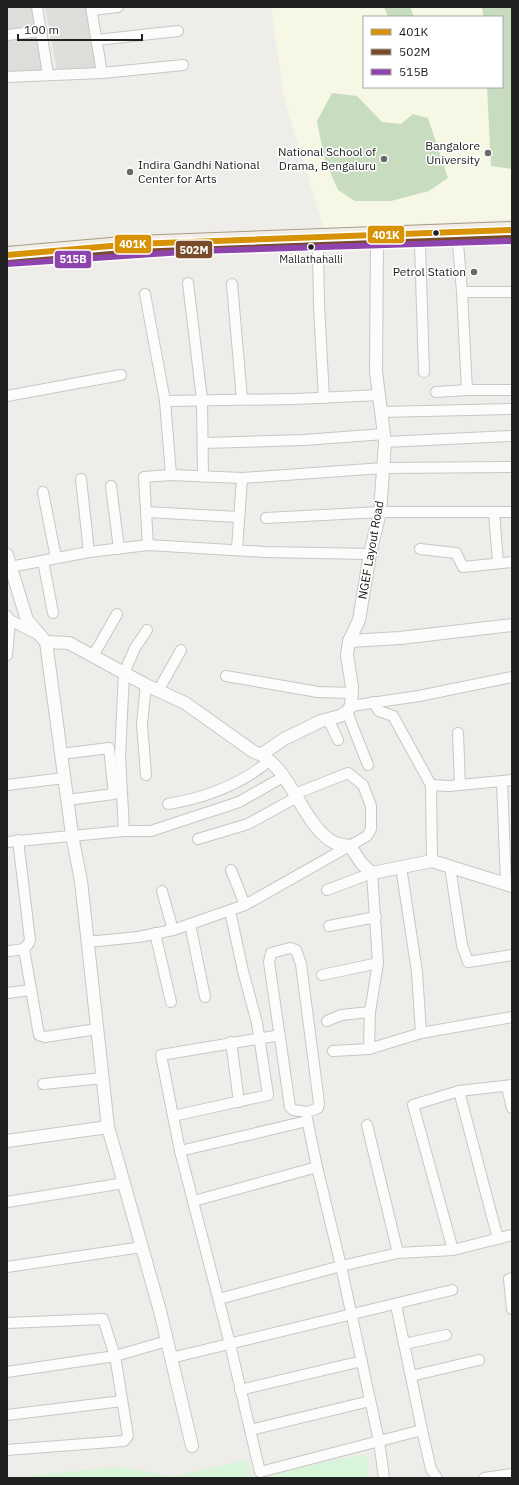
<svg xmlns="http://www.w3.org/2000/svg" width="519" height="1485" font-family="'IBM Plex Sans',sans-serif">
	<style>
		.residential { fill: #deddda }
		.education { fill: #f7f7e5; fill-rule: evenodd }
		.forest { fill: #c8ddbf }
		.park { fill: #d8f4d9 }
		.lines { fill: none; stroke-linecap: round; stroke-linejoin: round }
		.minor-casing { stroke: #c8c7c5; stroke-width: 12 }
		.tertiary-casing { stroke: #c8c7c5; stroke-width: 14 }
		.primary-casing { stroke: #a69c85; stroke-width: 18 }
		.minor { stroke: #fdfcfc; stroke-width: 10 }
		.tertiary { stroke: #fdfcfc; stroke-width: 12 }
		.primary { stroke: #f2ede6; stroke-width: 16 }
		.bus-1-casing { stroke: #fff; stroke-width: 9 }
		.bus-2-casing { stroke: #fff; stroke-width: 9 }
		.bus-3-casing { stroke: #fff; stroke-width: 9 }
		.bus-1 { stroke: #d79205; stroke-width: 6 }
		.bus-2 { stroke: #7a4b2a; stroke-width: 6 }
		.bus-3 { stroke: #8e44ad; stroke-width: 6 }
		.poi-dot { fill: #696867; stroke: #fff; stroke-width: 1.5 }
		.bus-dot { fill: #212121; stroke: #fff; stroke-width: 1.5 }
		.labels { text-anchor: middle; stroke-width: 3; stroke-linejoin: round; paint-order: stroke }
		.bus-label { font-size: 11px; fill: #212121; stroke: #fff }
		.poi-label { font-size: 12px; fill: #212121; stroke: #fff; text-anchor: end }
		.street-label { font-size: 12px; fill: #212121; stroke: #fff }
		.line-badge { stroke: #fff; stroke-width: 1.5 }
		.badge-label { font-size: 11px; text-anchor: middle; font-weight: bold; fill: #fff }
	</style>
	<rect width="100%" height="100%" fill="#efede9"/>
	<g class="residential">
		<polygon points="7,7 32,7 36,29 7,32"/>
		<polygon points="45,7 86,7 97,69 58,75"/>
		<polygon points="39,34 46,75 7,78 7,37"/>
	</g>
	<path class="education" d="M271 7H512V219L324 229 284 98ZM364 17H502V87H364Z"/>
	<g class="forest">
		<polygon points="384,7 410,7 414,17 388,17"/>
		<polygon points="482,7 512,7 512,169 491,166 487,87 502,87 502,17 483,17"/>
		<polygon points="332,93 357,96 382,122 401,124 413,114 428,118 448,178 429,191 391,201 355,201 338,190 324,158 317,121"/>
	</g>
	<polygon class="park" points="366,1454 370,1478 7,1478 115,1467 174,1476 247,1460 252,1477"/>
	<g class="lines">
		<g class="minor-casing">
			<g id="minor">
				<polyline points="37,7 48,74"/>
				<polyline points="91,7 102,73"/>
				<polyline points="92,10 118,7"/>
				<polyline points="7,35 42,31"/>
				<polyline points="97,40 178,31"/>
				<polyline points="7,77 102,73 183,65"/>
				<polyline points="458,243 462,292 512,292"/>
				<polyline points="420,244 424,372"/>
				<polyline points="318,248 319,306 324,398"/>
				<polyline points="188,283 202,400 203,477"/>
				<polyline points="232,284 242,399"/>
				<polyline points="462,292 467,390 512,390"/>
				<polyline points="145,294 165,401 171,475"/>
				<polyline points="436,392 467,390"/>
				<polyline points="7,396 121,375"/>
				<polyline points="165,401 295,399 380,395"/>
				<polyline points="382,412 512,409"/>
				<polyline points="385,442 512,436"/>
				<polyline points="203,443 304,440 384,434"/>
				<polyline points="242,478 383,468 512,467"/>
				<polyline points="81,479 89,552"/>
				<polyline points="111,486 119,549"/>
				<polyline points="43,492 56,558"/>
				<polyline points="146,512 238,517"/>
				<polyline points="494,512 498,563"/>
				<polyline points="266,518 380,512 512,512"/>
				<polyline points="148,545 144,477 171,475 242,478 237,549"/>
				<polyline points="420,549 456,553 463,567 512,562"/>
				<polyline points="43,561 53,613"/>
				<polyline points="10,567 89,552 148,545 266,552 370,554"/>
				<polyline points="7,616 10,620 37,634"/>
				<polyline points="7,620 10,620 7,655"/>
				<polyline points="93,656 117,614"/>
				<polyline points="226,676 318,692 352,693"/>
				<polyline points="158,691 181,650"/>
				<polyline points="373,702 379,711 393,716 431,785"/>
				<polyline points="351,706 419,696 512,677"/>
				<polyline points="347,712 368,765"/>
				<polyline points="328,719 338,740"/>
				<polyline points="458,733 460,785"/>
				<polyline points="61,754 109,748 114,794 67,800"/>
				<polyline points="146,775 142,724 146,685"/>
				<polyline points="502,781 506,884"/>
				<polyline points="7,785 64,778"/>
				<path d="M168 804C204 798 241 784 269 761"/>
				<polyline points="124,831 120,756 124,673 135,648 147,630"/>
				<polyline points="198,839 248,824 297,797"/>
				<polyline points="7,842 124,831 151,831 239,802 283,777"/>
				<polyline points="432,861 431,785 449,786 512,780"/>
				<polyline points="401,867 417,972 421,1033"/>
				<polyline points="450,867 462,945 468,962 512,955"/>
				<polyline points="231,870 245,905"/>
				<polyline points="327,890 372,873 378,963 370,1012 369,1049"/>
				<polyline points="162,891 173,930"/>
				<polyline points="230,911 243,971 257,1023 268,1095 173,1116 180,1151 230,1344 260,1472 422,1430 396,1305"/>
				<polyline points="190,924 205,997"/>
				<polyline points="329,926 376,917"/>
				<polyline points="155,933 171,1002"/>
				<polyline points="87,942 138,937 173,930 245,905 360,840 367,836 371,829 371,806 363,785 348,773 295,794"/>
				<polygon points="290,948 296,950 301,964 319,1103 318,1108 308,1112 293,1110 290,1107 269,962 271,953"/>
				<polyline points="24,949 39,1035 45,1037 97,1029"/>
				<path d="M7 951C17 950 27 951 30 940L18 840"/>
				<polyline points="322,975 378,963"/>
				<polyline points="7,993 31,990"/>
				<polyline points="327,1021 341,1015 370,1012"/>
				<polyline points="231,1042 239,1102"/>
				<polyline points="333,1051 369,1049 421,1033 512,1017"/>
				<polyline points="43,1084 103,1078"/>
				<polyline points="507,1087 512,1108"/>
				<polyline points="459,1091 498,1239"/>
				<polyline points="173,1116 161,1055 275,1036"/>
				<polyline points="307,1119 317,1167 341,1266 379,1441 384,1478"/>
				<polyline points="367,1125 398,1253"/>
				<polyline points="180,1151 307,1121"/>
				<polyline points="194,1201 317,1167"/>
				<polyline points="7,1202 124,1183"/>
				<polyline points="453,1250 413,1105 459,1091 512,1085"/>
				<polyline points="7,1267 142,1247"/>
				<polyline points="512,1278 509,1279 512,1309"/>
				<polyline points="219,1299 341,1266 398,1253 453,1250 512,1235"/>
				<polyline points="7,1323 103,1319 115,1356 128,1436 124,1441 7,1450"/>
				<polyline points="404,1344 446,1335"/>
				<polyline points="171,1358 452,1290"/>
				<polyline points="7,1372 115,1356 167,1341"/>
				<polyline points="411,1376 479,1360"/>
				<polyline points="240,1390 362,1361"/>
				<polyline points="7,1415 122,1401"/>
				<polyline points="250,1430 370,1401"/>
				<polyline points="422,1430 431,1469 437,1478"/>
				<polyline points="484,1478 512,1474"/>
			</g>
		</g>
		<g class="tertiary-casing">
			<g id="tertiary">
				<polyline points="377,237 376,372 385,442 380,512 370,554 359,620 349,641 400,638 512,625"/>
				<polyline points="7,555 27,620 46,642 72,835 81,881 108,1127 160,1311 192,1446"/>
				<path d="M46 642 69 643 146 685 185 703 254 752C290 762 302 827 335 843 339 845 345 845 350 846L362 864 372 873 432 861 512 886"/>
				<polyline points="262,754 284,739 321,721 340,716 347,712 351,706 352,687 347,655 349,641"/>
				<polyline points="7,1141 108,1127"/>
			</g>
		</g>
		<g class="primary-casing">
			<polyline id="primary" points="7,255 134,244 512,230"/>
		</g>
		<use href="#minor" class="minor"/>
		<use href="#tertiary" class="tertiary"/>
		<use href="#primary" class="primary"/>
		<g class="bus-1-casing">
			<polyline id="bus-1" points="7,255 134,244 512,230"/>
		</g>
		<g class="bus-2-casing">
			<polyline id="bus-2" points="8,263 134,252 512,238"/>
		</g>
		<g class="bus-3-casing">
			<polyline id="bus-3" points="7,264 198,251 512,241"/>
		</g>
		<use href="#bus-1" class="bus-1"/>
		<use href="#bus-2" class="bus-2"/>
		<use href="#bus-3" class="bus-3"/>
	</g>
	<g class="poi-dot">
		<circle cx="488" cy="153" r="4"/>
		<circle cx="384" cy="159" r="4"/>
		<circle cx="130" cy="172" r="4"/>
		<circle cx="474" cy="272" r="4"/>
	</g>
	<g class="bus-dot">
		<circle cx="436" cy="233" r="3.5"/>
		<circle cx="311" cy="247" r="3.5"/>
	</g>
	<g class="labels">
		<g class="bus-label">
			<text x="311" y="263">Mallathahalli</text>
		</g>
		<g class="poi-label">
			<text x="480" y="150">Bangalore<tspan x="480" dy="14">University</tspan></text>
			<text x="376" y="156">National School of<tspan x="376" dy="14">Drama, Bengaluru</tspan></text>
			<text x="138" y="169" text-anchor="start">Indira Gandhi National<tspan x="138" dy="14">Center for Arts</tspan></text>
			<text x="466" y="276">Petrol Station</text>
		</g>
		<g class="street-label">
			<text transform="translate(371 550) rotate(-80)" y="4">NGEF Layout Road</text>
		</g>
	</g>
	<g class="line-badge">
		<rect x="367" y="225" width="38" height="19" rx="4" fill="#d79205"/>
		<rect x="114" y="234" width="38" height="20" rx="4" fill="#d79205"/>
		<rect x="175" y="240" width="38" height="19" rx="4" fill="#7a4b2a"/>
		<rect x="54" y="250" width="38" height="19" rx="4" fill="#8e44ad"/>
	</g>
	<g class="badge-label">
		<text x="386" y="239">401K</text>
		<text x="133" y="248">401K</text>
		<text x="194" y="254">502M</text>
		<text x="73" y="263">515B</text>
	</g>
	<rect width="519" height="1485" fill="none" stroke="#212121" stroke-width="16"/>
	<rect x="363" y="16" width="140" height="72" fill="#ffffff" stroke="#a6a6a6"/>
	<rect x="371" y="29" width="20" height="6" fill="#d79205" stroke="#a6a6a6"/>
	<text x="399" y="36" font-size="12" fill="#212121">401K</text>
	<rect x="371" y="49" width="20" height="6" fill="#7a4b2a" stroke="#a6a6a6"/>
	<text x="399" y="56" font-size="12" fill="#212121">502M</text>
	<rect x="371" y="69" width="20" height="6" fill="#8e44ad" stroke="#a6a6a6"/>
	<text x="399" y="76" font-size="12" fill="#212121">515B</text>
	<path d="M18 34v6h124v-6" fill="none" stroke="#212121" stroke-width="2"/>
	<text x="24" y="34" font-size="12" fill="#212121" stroke="#ffffff" stroke-width="3" paint-order="stroke">100 m</text>
</svg>
